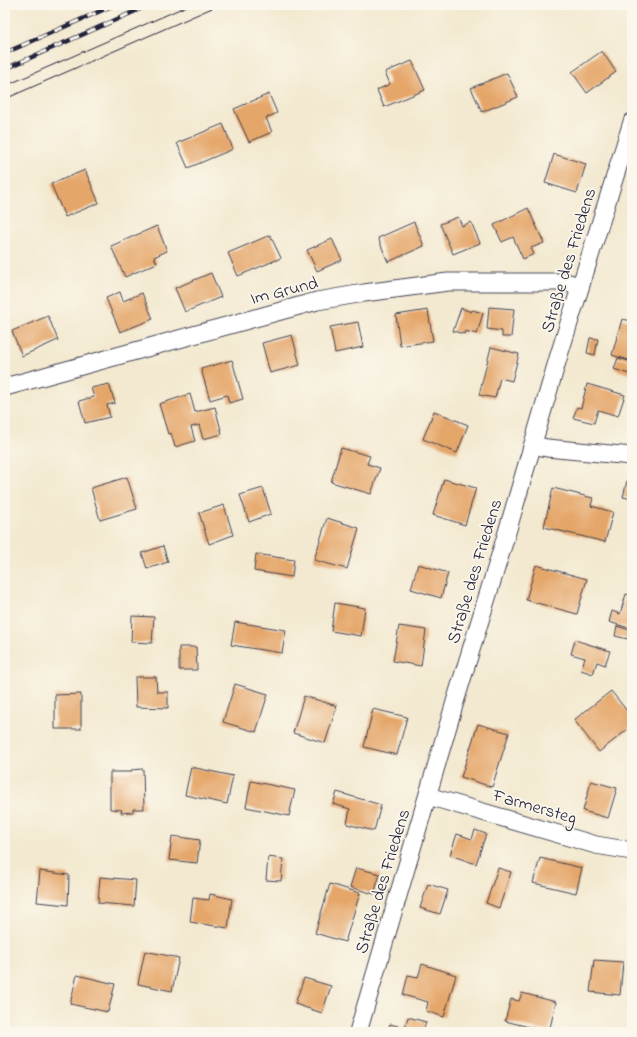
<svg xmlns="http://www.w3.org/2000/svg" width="637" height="1037" font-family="'Indie Flower',sans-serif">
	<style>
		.building { fill: #e5a669 }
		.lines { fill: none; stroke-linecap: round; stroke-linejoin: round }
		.street-casing { stroke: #414051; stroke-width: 19 }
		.street { stroke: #fff; stroke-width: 17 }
		.tram { stroke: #22223b; stroke-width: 1 }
		.rail-casing { stroke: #22223b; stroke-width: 4.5 }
		.rail { stroke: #fbf7ec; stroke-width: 3; stroke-dasharray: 9; stroke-linecap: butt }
		.labels { text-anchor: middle; stroke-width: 3.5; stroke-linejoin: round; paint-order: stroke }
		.street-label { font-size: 18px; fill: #22223b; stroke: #fbf7ec }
	</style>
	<rect width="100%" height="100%" fill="#fbf7ec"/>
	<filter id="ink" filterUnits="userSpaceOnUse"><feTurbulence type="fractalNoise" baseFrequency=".025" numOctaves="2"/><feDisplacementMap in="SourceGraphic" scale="8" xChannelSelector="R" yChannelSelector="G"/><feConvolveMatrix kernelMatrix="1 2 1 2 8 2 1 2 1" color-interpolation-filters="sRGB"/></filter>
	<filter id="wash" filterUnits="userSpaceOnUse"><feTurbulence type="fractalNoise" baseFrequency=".012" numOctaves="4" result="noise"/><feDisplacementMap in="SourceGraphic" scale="16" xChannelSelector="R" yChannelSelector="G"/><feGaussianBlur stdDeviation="0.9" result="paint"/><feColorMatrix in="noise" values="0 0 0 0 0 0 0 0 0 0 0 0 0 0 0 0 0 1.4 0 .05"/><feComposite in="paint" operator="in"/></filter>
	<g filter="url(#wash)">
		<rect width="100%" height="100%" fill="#f3e9d0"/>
		<g id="blocks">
			<g class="building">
				<polygon points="602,51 616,72 587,93 572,72"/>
				<polygon points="412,61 425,90 384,107 377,90 390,84 385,72"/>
				<polygon points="507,73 518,97 482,112 471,88"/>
				<polygon points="269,94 277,113 266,118 272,132 249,142 234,109"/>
				<polygon points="223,124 233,149 188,168 177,143"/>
				<polygon points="554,154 586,164 577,193 545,183"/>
				<polygon points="85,170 99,203 65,217 51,184"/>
				<polygon points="528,208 544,243 531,248 534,254 523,259 513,237 502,242 494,225"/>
				<polygon points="458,217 462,226 471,222 480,243 453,254 440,224"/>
				<polygon points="414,222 424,246 388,262 378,238"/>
				<polygon points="157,226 167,251 154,257 157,263 125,277 111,246"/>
				<polygon points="270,235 281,258 238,276 228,253"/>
				<polygon points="332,239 342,260 317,271 307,250"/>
				<polygon points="211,273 221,297 185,312 175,288"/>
				<polygon points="120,292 123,301 142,293 153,319 120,332 106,298"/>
				<polygon points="489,307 514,309 511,337 502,337 502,331 487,329"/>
				<polygon points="461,308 471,312 472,310 483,313 477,334 465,331 464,334 453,331"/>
				<polygon points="428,310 433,341 400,346 396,315"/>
				<polygon points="48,316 58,340 22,356 12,331"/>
				<polygon points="622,319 632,321 632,361 612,355"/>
				<polygon points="358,322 363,347 335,353 330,327"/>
				<polygon points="292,335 300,365 270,373 262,343"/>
				<polygon points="590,338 598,339 595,355 587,353"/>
				<polygon points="491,347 519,354 512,381 500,378 495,398 479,395"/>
				<polygon points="618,358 632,362 632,375 614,369"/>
				<polygon points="232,360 243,399 229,403 227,395 210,400 201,369"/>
				<polygon points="109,384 115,403 107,405 110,417 85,423 79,401 94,397 91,388"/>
				<polygon points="587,384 625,395 618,416 598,410 594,423 573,418 577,407 581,408"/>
				<polygon points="190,394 195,412 215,407 222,434 203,439 199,425 191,427 195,441 175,447 171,433 168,434 159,404"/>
				<polygon points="434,411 468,425 457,453 423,439"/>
				<polygon points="341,448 370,456 367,464 380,468 371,494 331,482"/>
				<polygon points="127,477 137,509 100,520 91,488"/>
				<polygon points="444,479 476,488 465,525 433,515"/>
				<polygon points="627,481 632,482 632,499 623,497"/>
				<polygon points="263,488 271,514 249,522 240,495"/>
				<polygon points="553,488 593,498 591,506 613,512 605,542 544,527"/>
				<polygon points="224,505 233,535 209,544 199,513"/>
				<polygon points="327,518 359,528 347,569 314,560"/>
				<polygon points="163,546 168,562 147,569 142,553"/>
				<polygon points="256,554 294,560 292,577 254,571"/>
				<polygon points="418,564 448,573 441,598 411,589"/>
				<polygon points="536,565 587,579 577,614 526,600"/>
				<polygon points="626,594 632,596 632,629 609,622 612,611 620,614"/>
				<polygon points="335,603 365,608 361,636 331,631"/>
				<polygon points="132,616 154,617 152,643 131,642"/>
				<polygon points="235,622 286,630 282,653 231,645"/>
				<polygon points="399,626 426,630 421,666 393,661"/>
				<polygon points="617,626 632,631 632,640 615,636"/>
				<polygon points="575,640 610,651 605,665 597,662 593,674 581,670 585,658 571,654"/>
				<polygon points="179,647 196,647 197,670 179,670"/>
				<polygon points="135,677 156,677 157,692 168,692 168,708 136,707"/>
				<polygon points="235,684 268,694 256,732 223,722"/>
				<polygon points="611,691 632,717 632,726 599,752 574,720"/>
				<polygon points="81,694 81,729 55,729 55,695"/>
				<polygon points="304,696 337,706 325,743 293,733"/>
				<polygon points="373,709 407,717 397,755 364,747"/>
				<polygon points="478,724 509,733 492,787 461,777"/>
				<polygon points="191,767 233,776 227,804 185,795"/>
				<polygon points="143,769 144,809 133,809 133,812 121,813 122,810 110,809 110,772 131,772 131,770"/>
				<polygon points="251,781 295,790 289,816 246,807"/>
				<polygon points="591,781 617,788 608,818 583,811"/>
				<polygon points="337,792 381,805 374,831 347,824 350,809 333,804"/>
				<polygon points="475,830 486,834 476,864 450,855 457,834 472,839"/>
				<polygon points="172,836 200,840 197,863 169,860"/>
				<polygon points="268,857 283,859 281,881 266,880"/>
				<polygon points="540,858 582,868 576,893 533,883"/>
				<polygon points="356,868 380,874 374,894 350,887"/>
				<polygon points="498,868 511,872 499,908 486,903"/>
				<polygon points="40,871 69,875 68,905 37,902"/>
				<polygon points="100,877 136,880 134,906 98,903"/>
				<polygon points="330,884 360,893 345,942 315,933"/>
				<polygon points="428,884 448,890 440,914 420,908"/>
				<polygon points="210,894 232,899 228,928 190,922 193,898 209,900"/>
				<polygon points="145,951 179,958 172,991 138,984"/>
				<polygon points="594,960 623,962 620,995 590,992"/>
				<polygon points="422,964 456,975 444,1017 426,1011 428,1002 403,995 408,975 418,977"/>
				<polygon points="77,975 115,984 108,1012 70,1004"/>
				<polygon points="304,978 331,986 322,1013 295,1004"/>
				<polygon points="522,993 556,1002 549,1032 505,1021 511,999 519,1001"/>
				<polygon points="408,1017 426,1022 423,1032 388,1032 390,1024 405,1028"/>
			</g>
		</g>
	</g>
	<g filter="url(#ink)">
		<use href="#blocks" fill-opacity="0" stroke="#414051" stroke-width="1"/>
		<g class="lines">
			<g class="street-casing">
				<g id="street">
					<polyline points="5,387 317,301 364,293 448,282 565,282 580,286"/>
					<polyline points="533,445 547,448 632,456"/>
					<polyline points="428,796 596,845 632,851"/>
					<polyline points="358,1032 455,702 505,539 559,355 632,122"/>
				</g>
			</g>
			<use href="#street" class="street"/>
			<g class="tram">
				<polyline points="5,86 189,5"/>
				<polyline points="5,99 219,5"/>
			</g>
			<g class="rail-casing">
				<g id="rail">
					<polyline points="5,53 114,5"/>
					<polyline points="5,69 149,5"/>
				</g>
			</g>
			<use href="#rail" class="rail"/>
		</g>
	</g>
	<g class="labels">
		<g class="street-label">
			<text transform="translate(568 260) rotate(-73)" y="6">Straße des Friedens</text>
			<text transform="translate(284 290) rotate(-14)" y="6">Im Grund</text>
			<text transform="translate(474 571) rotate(-73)" y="6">Straße des Friedens</text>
			<text transform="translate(535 806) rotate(16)" y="6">Farmersteg</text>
			<text transform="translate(382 881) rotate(-73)" y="6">Straße des Friedens</text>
		</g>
	</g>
	<rect width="637" height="1037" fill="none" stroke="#fbf7ec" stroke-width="20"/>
</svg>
